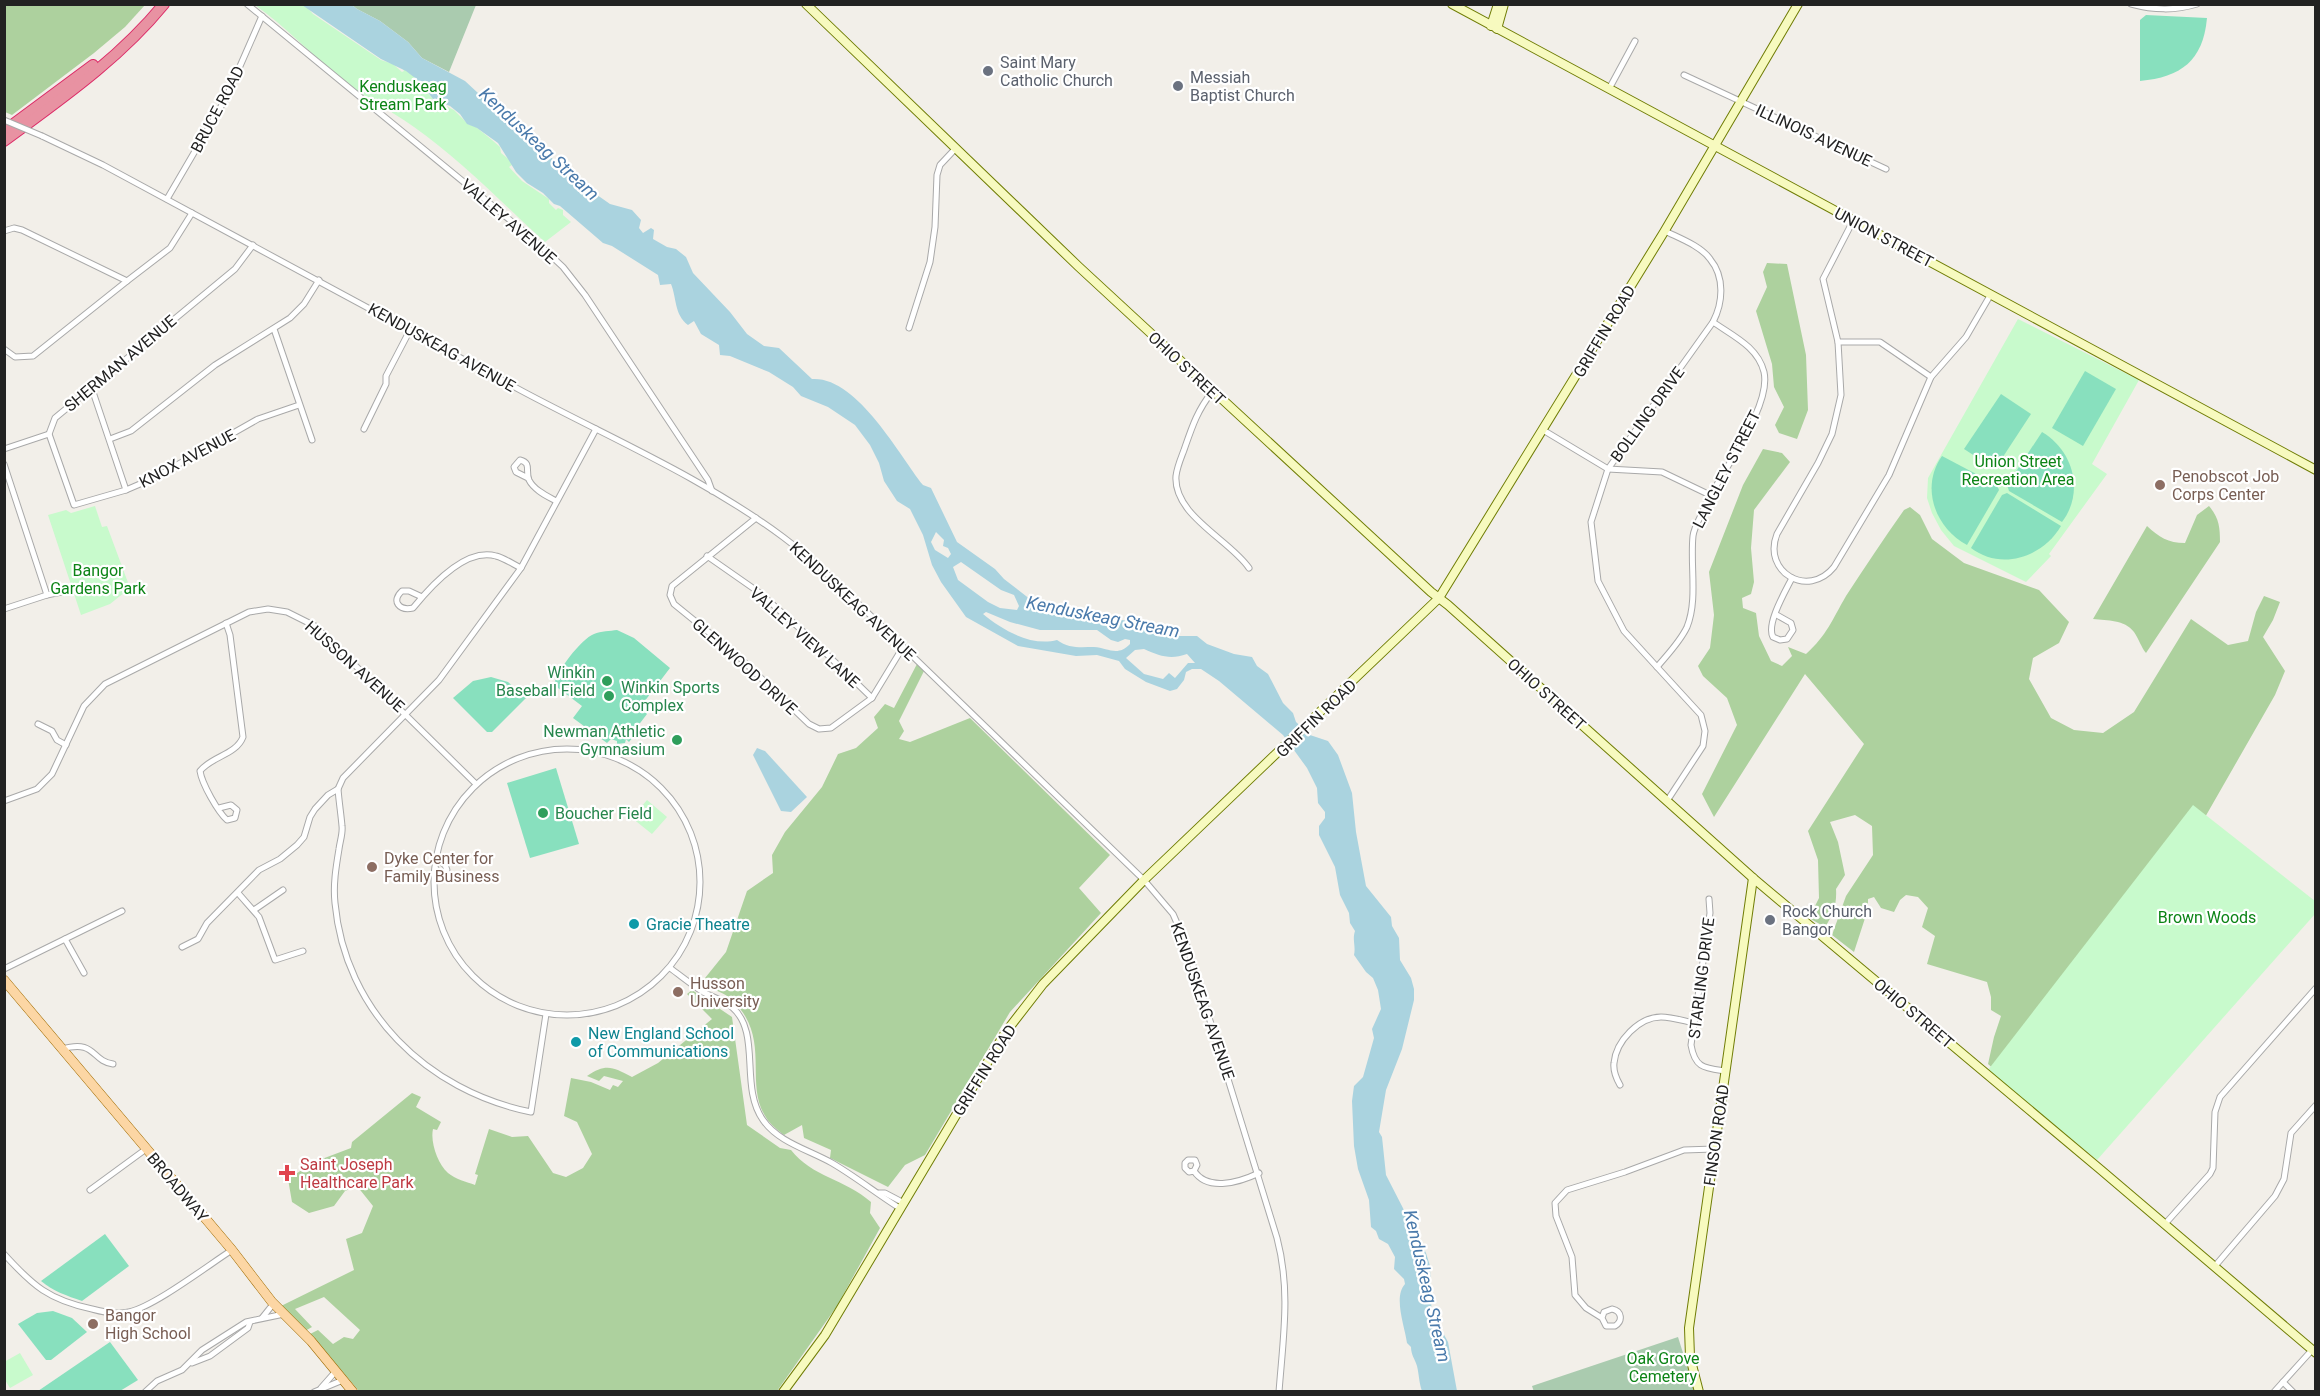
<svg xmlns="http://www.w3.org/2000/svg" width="2320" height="1396" font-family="Roboto,sans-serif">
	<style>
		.forest { fill: #add19e }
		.cemetery { fill: #aacbaf }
		.park { fill: #c8facc }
		.pitch { fill: #88e0be }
		.water { fill: #aad3df; fill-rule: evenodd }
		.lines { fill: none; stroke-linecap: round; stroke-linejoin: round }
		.street-casing { stroke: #a9a9a9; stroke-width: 7 }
		.secondary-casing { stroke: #707d05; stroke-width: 10 }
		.primary-casing { stroke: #a06b00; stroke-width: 10 }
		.highway-casing { stroke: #dc2a67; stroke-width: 12 }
		.street { stroke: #fff; stroke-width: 5 }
		.secondary { stroke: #f7fabf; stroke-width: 8 }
		.primary { stroke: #fcd6a4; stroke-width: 9 }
		.highway { stroke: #e892a2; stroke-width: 10 }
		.street-bridge-casing { stroke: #a9a9a9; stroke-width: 7; stroke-linecap: butt }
		.street-bridge { stroke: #fff; stroke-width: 5 }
		.worship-dot { fill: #6b7280; stroke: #fff; stroke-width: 2 }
		.education-dot { fill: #8d6e63; stroke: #fff; stroke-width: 2 }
		.leisure-dot { fill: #2e9e5b; stroke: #fff; stroke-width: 2 }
		.culture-dot { fill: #0f9aa8; stroke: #fff; stroke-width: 2 }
		.health-dot { fill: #e0444e; stroke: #fff; stroke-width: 2 }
		.labels { text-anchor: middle; stroke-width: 4.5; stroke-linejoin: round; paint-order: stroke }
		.worship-label { font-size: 16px; fill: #5b616d; stroke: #fff; text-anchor: start }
		.park-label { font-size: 16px; fill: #0c8416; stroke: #fff }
		.street-label { font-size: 16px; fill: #222; stroke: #fff }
		.education-label { font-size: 16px; fill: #785e54; stroke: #fff; text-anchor: start }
		.leisure-label { font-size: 16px; fill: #27864d; stroke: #fff; text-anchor: end }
		.culture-label { font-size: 16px; fill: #0d838f; stroke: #fff; text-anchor: start }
		.health-label { font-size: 16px; fill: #be3a42; stroke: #fff; text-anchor: start }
		.water-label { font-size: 18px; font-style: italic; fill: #4a7aab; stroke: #fff }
	</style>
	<rect width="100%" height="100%" fill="#f2efe9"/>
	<g class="forest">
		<polygon points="5,4 145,4 145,5 125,27 94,53 12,115 5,112"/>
		<polygon points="1767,263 1787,264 1806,355 1808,410 1797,439 1779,433 1775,425 1784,407 1774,387 1772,364 1756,311 1767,287 1763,272"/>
		<path d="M1763 449 1782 453 1790 462 1754 510 1751 548 1754 582 1751 594 1742 598 1743 608 1756 613 1759 636 1771 661 1782 666 1792 656 1788 647 1806 654C1827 635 1832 620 1846 596 1865 567 1884 538 1904 510L1910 507 1920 515 1932 539 1964 563 2039 590 2069 622 2059 643 2033 658 2029 679 2051 718 2074 730 2103 733 2134 712 2191 619 2228 645 2248 641 2256 612 2264 596 2280 602 2273 620 2263 637 2285 671 2275 695 2204 819 2009 1083 1988 1064 1994 1037 2001 1016 1991 1010V997L1987 982 1927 964 1935 936 1922 927 1928 908 1918 897 1906 895 1900 900 1894 912 1881 908 1874 897 1868 899V909L1854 952 1832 935 1846 896 1873 855 1872 826 1855 815 1830 822 1838 842 1845 875 1836 889C1837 904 1833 915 1825 927L1809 918 1819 898 1818 860 1808 831 1864 744 1805 674 1714 817 1702 794 1737 725 1727 698 1703 676 1698 666 1710 648 1714 615 1709 572 1743 485Z"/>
		<path d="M2209 506C2219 518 2220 527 2220 542L2146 653C2141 647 2139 639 2134 632 2124 619 2108 621 2093 619L2147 526C2159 537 2168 543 2185 543L2197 515Z"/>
		<path d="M917 664 924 671 899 721 904 731 899 739 910 742 970 718 1110 855 1079 888 1101 913 1010 1012 925 1155 905 1165 888 1187 830 1158 831 1150 804 1138 802 1125 784 1135C779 1131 771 1125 767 1119 742 1083 774 1037 730 998 722 992 710 988 701 983L726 952 747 891 773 873 772 855 785 832 822 787 838 754 856 748 878 728 874 717 885 704 894 708Z"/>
		<path d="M692 990 732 1017 747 1125 780 1148 791 1150C812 1177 845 1179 871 1202L870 1213 880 1228 837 1306 777 1391H359L310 1334 318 1330 333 1344 344 1337 353 1339 360 1330 324 1297 295 1309 312 1327 305 1331 281 1306 354 1270 346 1239 362 1233 373 1206 357 1186 345 1191 334 1206 309 1213 292 1202 288 1179 314 1162 351 1148 352 1142 412 1093 421 1097 416 1107 441 1122 437 1130 433 1129C430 1142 438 1164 448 1173 455 1179 467 1182 475 1185L478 1175 475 1174 489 1129 512 1137 528 1136 553 1173 566 1177 583 1168 592 1154 577 1122 564 1116 571 1078 591 1082 610 1090 613 1085 618 1087 623 1081 604 1076 599 1081 587 1076C606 1063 613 1067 632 1077L658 1063 712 1019 687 994Z"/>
	</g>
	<g class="cemetery">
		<polygon points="352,5 476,5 449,72 422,58 408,42 380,21 357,9"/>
		<polygon points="1678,1337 1695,1391 1534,1392 1532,1386"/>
	</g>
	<g class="park">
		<path d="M255 5H305L313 14 381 60 393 64 402 72 404 71 403 69H405L425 85 424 89 434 100 454 110 468 124 476 127 492 140 500 147 501 153 511 161 512 165 509 167 522 181 549 199V203L556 210 558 208 563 210V215L571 222 545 242C502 203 461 160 414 127 389 109 363 97 338 77 310 53 285 26 255 5Z"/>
		<polygon points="2018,319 2139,380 2092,464 2107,474 2049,554 2051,556 2026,582 1954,546 1941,530 1932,513 1927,498 1928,478"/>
		<polygon points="95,506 102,527 107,526 130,588 110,604 81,615 48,515 66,510 71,513"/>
		<polygon points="647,800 667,817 652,834 632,818"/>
		<polygon points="2193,805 2315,901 2315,914 2097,1160 1988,1070"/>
		<polygon points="20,1353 33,1375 10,1388 5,1380 4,1362"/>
	</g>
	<g class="pitch">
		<path d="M2146 15 2207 18C2203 61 2181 77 2140 81V20Z"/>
		<polygon points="2085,371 2116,389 2083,446 2052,428"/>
		<polygon points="2001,394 2031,414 1995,469 1964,449"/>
		<path d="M2042 432C2073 450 2085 492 2062 522L2009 491 2007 485Z"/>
		<path d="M1942 456 1997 485 1999 490 1967 545C1935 528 1920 487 1942 456Z"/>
		<path d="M2007 493 2061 526C2043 557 2001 571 1971 548L2002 495Z"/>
		<path d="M617 630 634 638 670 668 641 706 647 714 631 735 633 737 629 742 626 739 625 743 617 744V741L611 739 607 743 573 718 582 706 554 685C556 672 581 639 594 634 601 631 610 631 617 630Z"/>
		<polygon points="491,677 508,682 526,698 492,732 487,732 453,698 473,681"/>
		<polygon points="556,768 579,844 530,858 507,783"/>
		<path d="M105 1234 129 1266 82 1301C67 1296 53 1291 41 1281Z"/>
		<polygon points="53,1311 72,1318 87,1332 51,1360 46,1360 18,1324 37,1313"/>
		<polygon points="110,1342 138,1380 120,1391 38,1391"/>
	</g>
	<g class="water">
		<path d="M302 5H352L357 9 380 21 408 42 422 58 465 81 478 93 504 105 516 128 567 171 583 180 590 190 610 204 632 210 641 220 639 228 643 233 651 228 654 230 653 239 667 247 676 249 686 257 693 273 730 312 747 334 764 346 779 348 812 379C857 376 899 455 923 485L931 488 957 542 995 569 1004 579 1035 603 1043 613 1062 616 1097 615 1127 621 1142 626 1156 628 1174 636H1197L1207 644 1234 654 1252 657 1257 666 1268 674 1283 703 1293 713 1296 722 1310 735 1328 741 1338 755 1352 793 1356 832 1366 886 1391 917 1392 926 1399 938 1400 960 1411 978 1414 989V1000L1402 1049 1386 1090 1379 1132 1382 1137 1386 1175 1426 1253 1430 1266 1432 1326 1442 1331 1448 1342 1457 1391H1422C1419 1383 1419 1374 1417 1366 1415 1359 1411 1355 1411 1347L1407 1343C1405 1327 1393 1297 1405 1284L1404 1279 1394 1269 1395 1257 1388 1244 1379 1239 1376 1231 1371 1227 1369 1200 1358 1169 1354 1146 1352 1101 1354 1086 1363 1077 1374 1038 1372 1029 1381 1009 1378 990 1373 978 1366 972 1354 955C1356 946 1352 940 1355 931L1350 923 1349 913 1340 895 1335 867 1319 835V826L1325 818V812L1318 803 1317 788 1307 768 1283 735 1219 681 1201 669H1192L1186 672 1184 680 1177 689 1170 691 1146 682 1125 669 1119 661 1097 655 1076 656 1018 646 966 617 941 582 932 565 923 535 910 509 897 501 884 481 879 463 870 445 855 425 828 407 801 396 793 387 769 372 730 356 720 355 719 345 701 334 694 321 688 325C674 314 677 299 671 284L660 285 658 275 612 246 603 243 560 206 554 204 543 193 527 183 516 172 498 143 477 128 467 124 460 114 450 106 433 99 419 81 406 71 381 59ZM936 532 944 540 943 546 948 548 951 554 948 558 935 550 931 542ZM961 562 1001 590 1014 595 1019 606 1017 610 1000 608 988 602 958 580 953 567ZM986 612 1010 622 1040 630H1097L1111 640 1118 642 1125 639 1130 640V644C1118 657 1108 648 1094 647 1081 647 1069 649 1057 640 1032 647 1002 630 983 614ZM1144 649C1160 656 1170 660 1187 654L1195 663H1188L1175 678 1169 673 1163 679 1144 674 1126 658 1135 650Z"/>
		<polygon points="757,748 765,751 807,797 791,812 781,811 753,755"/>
	</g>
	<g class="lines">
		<g class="street-casing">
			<g id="street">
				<polyline points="247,4 533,239 563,267 585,295 708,480 712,491"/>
				<path d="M2131 4C2154 10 2174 11 2197 4"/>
				<polyline points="1684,75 1886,169"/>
				<polyline points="1609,89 1635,41"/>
				<path d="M42 136 103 165C242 241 382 316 522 391 610 438 702 477 783 537 802 551 820 567 838 584L1144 880 1173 914 1187 946 1277 1238C1291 1291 1283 1338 1279 1392"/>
				<polyline points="167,199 226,98 262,16"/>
				<path d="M1853 221 1823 279 1838 342 1841 395 1832 434 1818 463 1777 534C1762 572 1808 599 1834 567L1889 475 1931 377 1966 337 1991 294"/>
				<polyline points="4,231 14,228 22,230 127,281 33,356 15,357 4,349"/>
				<path d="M1665 231C1679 238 1701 246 1710 259 1725 277 1723 303 1713 322L1608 469 1591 522 1598 581 1624 631 1701 715 1705 731 1703 746 1667 801"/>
				<polyline points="253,245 235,269 55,418 49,434 74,505 126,490 154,478 258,419 299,405"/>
				<polyline points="127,281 170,248 192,213"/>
				<polyline points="909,328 930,262 935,227 937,175 940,165 956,148"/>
				<polyline points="274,329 312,440"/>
				<polyline points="1838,342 1880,342 1931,377"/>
				<polyline points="91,386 126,490"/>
				<path d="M1212 392C1197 411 1192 427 1184 450 1181 458 1177 467 1176 476 1173 515 1230 540 1249 568"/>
				<polyline points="364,429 386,384 386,376 410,330"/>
				<polyline points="1543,430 1608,469 1662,472 1710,495"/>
				<polyline points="110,439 131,431 215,365 290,318 304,304 319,280"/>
				<polyline points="4,449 49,434"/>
				<polyline points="4,464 47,595"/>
				<path d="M528 478 516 472 514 467 520 460C532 463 525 471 529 480 534 490 547 496 556 501"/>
				<polyline points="756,518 672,586 670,595 674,604 738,656 809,724 819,729 831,728 872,698 903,647"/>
				<polyline points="707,556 760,593 807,635 872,698"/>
				<path d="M422 597 409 591H402C391 601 399 611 413 608 430 587 465 547 496 556 504 558 513 564 521 568"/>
				<polyline points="4,609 47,595 71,590"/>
				<path d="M1775 614 1791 623 1793 630 1787 639 1780 640 1773 637C1766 624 1785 592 1792 578"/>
				<path d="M1657 667C1667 655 1680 642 1687 627 1698 600 1690 565 1693 536 1694 527 1701 516 1705 507 1720 473 1772 407 1764 372 1758 347 1733 336 1713 322"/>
				<polyline points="38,724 52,731 57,740 66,745"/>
				<circle cx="567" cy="882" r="133"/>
				<path d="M338 789C339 802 341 814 342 826 343 833 340 841 339 849 336 867 333 885 335 903 345 1011 427 1091 531 1112L546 1014"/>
				<polyline points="4,801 37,789 52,774 84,706 105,684 249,612 268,609 287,612 315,626 476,784"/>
				<path d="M219 808 231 805 237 810 235 818 227 820C218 812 202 784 200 771 212 756 236 755 243 737L230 635 226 623"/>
				<polyline points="436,869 440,874 443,875 447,870 445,865 438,860"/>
				<polyline points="238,893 259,917 275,960 303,951"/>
				<path d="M1709 899 1710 913 1691 1045C1695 1068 1704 1068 1725 1071"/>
				<polyline points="254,910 283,890"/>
				<polyline points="65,939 84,973"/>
				<polyline points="182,947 198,939 207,923 259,870 280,859 297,845 304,837 310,817 315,809 328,795 338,789 343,778 439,680 521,568 596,429"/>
				<path d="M670 968C681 976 692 985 703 992 712 997 724 1000 732 1007 762 1033 739 1086 763 1120 778 1142 809 1150 832 1163 856 1177 877 1194 901 1209"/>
				<polyline points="4,969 122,911"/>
				<path d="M62 1049C96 1039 91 1061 113 1064"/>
				<path d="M1620 1085C1616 1078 1613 1071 1614 1063 1616 1041 1639 1017 1661 1017 1672 1017 1684 1021 1694 1023"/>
				<path d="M1194 1171 1189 1172 1185 1168V1163L1188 1160H1195L1197 1165 1194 1171C1208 1192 1240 1182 1259 1173"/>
				<polyline points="90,1190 146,1149"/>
				<polyline points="879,1193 885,1193 904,1203"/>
				<polyline points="2164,1225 2210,1174 2213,1168 2215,1112 2220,1097 2316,988"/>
				<path d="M4 1254C33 1286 49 1300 92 1309 103 1312 117 1315 129 1312 155 1306 207 1266 232 1250"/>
				<polyline points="2215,1266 2275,1196 2284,1179 2291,1133 2316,1105"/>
				<polyline points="262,1318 274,1303"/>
				<path d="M1602 1318 1604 1312 1612 1309C1622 1311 1623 1321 1615 1326H1606L1602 1318 1586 1308 1575 1295 1572 1257 1556 1216 1555 1203 1567 1190 1625 1172 1684 1150 1714 1149"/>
				<polyline points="192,1363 210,1356 248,1328 250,1322"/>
				<polyline points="2283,1382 2293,1392"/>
				<polyline points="321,1388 336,1371"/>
				<polyline points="145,1392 157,1381 182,1370 202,1350 246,1322 284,1314"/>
				<polyline points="314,1392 343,1380"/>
				<polyline points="2274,1392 2312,1350"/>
			</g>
		</g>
		<g class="secondary-casing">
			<g id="secondary">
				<polyline points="806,4 1079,267 1431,592 1448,605 1753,878 2101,1170 2316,1353"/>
				<polyline points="1452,4 2316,470"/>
				<polyline points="1491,26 1498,4"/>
				<polyline points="1497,29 1504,4"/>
				<polyline points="783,1392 825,1335 1005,1033 1043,984 1144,880 1439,598 1664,232 1798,4"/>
				<polyline points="1699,1392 1690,1357 1689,1328 1753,878"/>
			</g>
		</g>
		<g class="primary-casing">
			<polyline id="primary" points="4,980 232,1250 272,1302 311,1341 353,1392"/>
		</g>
		<g class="highway-casing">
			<g id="highway">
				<polyline points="4,131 93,65"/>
				<path d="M4 141C61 99 119 59 164 4"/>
			</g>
		</g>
		<use href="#street" class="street"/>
		<use href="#secondary" class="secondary"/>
		<use href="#primary" class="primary"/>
		<use href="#highway" class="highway"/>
		<g class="street-bridge-casing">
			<polyline id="street-bridge" points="4,120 42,136"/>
		</g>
		<use href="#street-bridge" class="street-bridge"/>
	</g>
	<g class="worship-dot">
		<circle cx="988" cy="71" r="6"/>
		<circle cx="1178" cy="86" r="6"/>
		<circle cx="1770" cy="920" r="6"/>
	</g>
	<g class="education-dot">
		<circle cx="2160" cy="485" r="6"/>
		<circle cx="372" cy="867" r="6"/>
		<circle cx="678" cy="992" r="6"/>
		<circle cx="93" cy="1324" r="6"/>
	</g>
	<g class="leisure-dot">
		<circle cx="607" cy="681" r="6"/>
		<circle cx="609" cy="696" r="6"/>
		<circle cx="677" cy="740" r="6"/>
		<circle cx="543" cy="813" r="6"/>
	</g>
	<g class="culture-dot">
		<circle cx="634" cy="924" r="6"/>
		<circle cx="576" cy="1042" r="6"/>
	</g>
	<path class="health-dot" d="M284 1164h6v6h6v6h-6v6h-6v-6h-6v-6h6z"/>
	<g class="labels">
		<g class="worship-label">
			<text x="1000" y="68">Saint Mary<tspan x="1000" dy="18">Catholic Church</tspan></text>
			<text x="1190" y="83">Messiah<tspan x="1190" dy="18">Baptist Church</tspan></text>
			<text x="1782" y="917">Rock Church<tspan x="1782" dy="18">Bangor</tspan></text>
		</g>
		<g class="park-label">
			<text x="403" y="92">Kenduskeag<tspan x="403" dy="18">Stream Park</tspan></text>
			<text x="2018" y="467">Union Street<tspan x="2018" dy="18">Recreation Area</tspan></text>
			<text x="98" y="576">Bangor<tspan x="98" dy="18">Gardens Park</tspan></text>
			<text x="2207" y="923">Brown Woods</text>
			<text x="1663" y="1364">Oak Grove<tspan x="1663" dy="18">Cemetery</tspan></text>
		</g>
		<g class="street-label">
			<text transform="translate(217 109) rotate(-62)" y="6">BRUCE ROAD</text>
			<text transform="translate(1814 135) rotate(25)" y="6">ILLINOIS AVENUE</text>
			<text transform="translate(509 221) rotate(41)" y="6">VALLEY AVENUE</text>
			<text transform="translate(1884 237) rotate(28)" y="6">UNION STREET</text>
			<text transform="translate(1604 331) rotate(-59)" y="6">GRIFFIN ROAD</text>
			<text transform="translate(442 347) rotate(29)" y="6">KENDUSKEAG AVENUE</text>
			<text transform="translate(120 363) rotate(-40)" y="6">SHERMAN AVENUE</text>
			<text transform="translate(1187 368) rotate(43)" y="6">OHIO STREET</text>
			<text transform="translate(1647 414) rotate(-54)" y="6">BOLLING DRIVE</text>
			<text transform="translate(187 458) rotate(-28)" y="6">KNOX AVENUE</text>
			<text transform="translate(1726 469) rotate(-63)" y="6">LANGLEY STREET</text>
			<text transform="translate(853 601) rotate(43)" y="6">KENDUSKEAG AVENUE</text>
			<text transform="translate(805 637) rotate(42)" y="6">VALLEY VIEW LANE</text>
			<text transform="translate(355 666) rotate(42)" y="6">HUSSON AVENUE</text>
			<text transform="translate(745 666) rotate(42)" y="6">GLENWOOD DRIVE</text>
			<text transform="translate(1547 694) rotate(42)" y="6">OHIO STREET</text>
			<text transform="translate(1316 718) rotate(-44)" y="6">GRIFFIN ROAD</text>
			<text transform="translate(1701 978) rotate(-83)" y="6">STARLING DRIVE</text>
			<text transform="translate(1203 1001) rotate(71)" y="6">KENDUSKEAG AVENUE</text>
			<text transform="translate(1914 1013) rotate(40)" y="6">OHIO STREET</text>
			<text transform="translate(984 1070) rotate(-58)" y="6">GRIFFIN ROAD</text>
			<text transform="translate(1716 1135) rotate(-82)" y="6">FINSON ROAD</text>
			<text transform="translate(178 1187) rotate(50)" y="6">BROADWAY</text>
		</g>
		<g class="education-label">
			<text x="2172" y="482">Penobscot Job<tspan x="2172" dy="18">Corps Center</tspan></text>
			<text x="384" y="864">Dyke Center for<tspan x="384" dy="18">Family Business</tspan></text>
			<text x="690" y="989">Husson<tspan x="690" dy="18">University</tspan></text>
			<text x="105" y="1321">Bangor<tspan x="105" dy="18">High School</tspan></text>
		</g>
		<g class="leisure-label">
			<text x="595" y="678">Winkin<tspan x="595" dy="18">Baseball Field</tspan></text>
			<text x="621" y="693" text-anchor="start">Winkin Sports<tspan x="621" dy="18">Complex</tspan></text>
			<text x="665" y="737">Newman Athletic<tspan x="665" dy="18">Gymnasium</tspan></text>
			<text x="555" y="819" text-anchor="start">Boucher Field</text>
		</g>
		<g class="culture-label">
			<text x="646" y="930">Gracie Theatre</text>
			<text x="588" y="1039">New England School<tspan x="588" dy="18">of Communications</tspan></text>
		</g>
		<g class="health-label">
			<text x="300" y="1170">Saint Joseph<tspan x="300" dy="18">Healthcare Park</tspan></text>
		</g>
		<g class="water-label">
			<text transform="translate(539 144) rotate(43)" y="6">Kenduskeag Stream</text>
			<text transform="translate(1103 617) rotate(11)" y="6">Kenduskeag Stream</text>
			<text transform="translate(1427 1286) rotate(77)" y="6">Kenduskeag Stream</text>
		</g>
	</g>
	<rect width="2320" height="1396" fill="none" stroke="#222222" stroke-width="12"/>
</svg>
